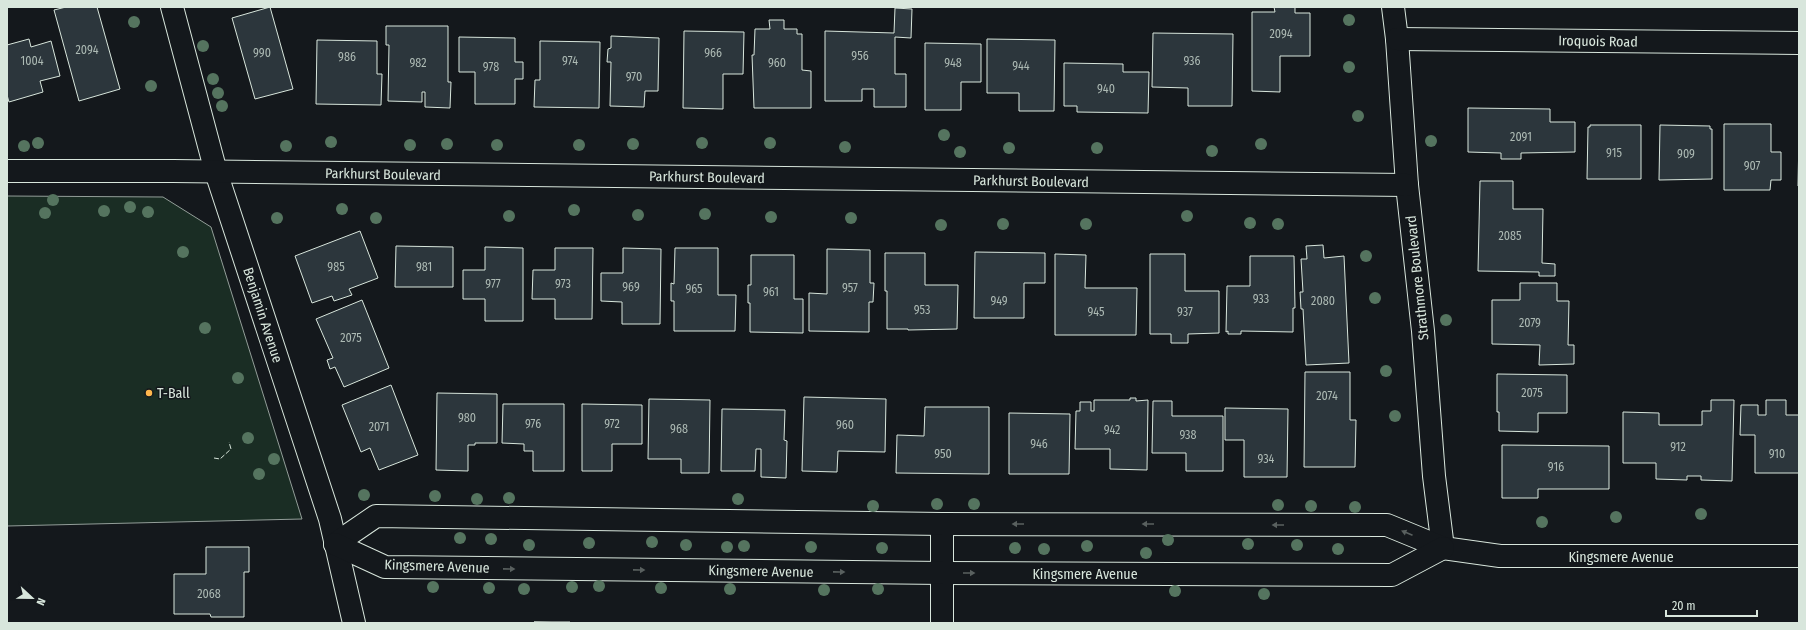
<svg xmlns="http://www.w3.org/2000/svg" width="1806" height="630" font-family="'Fira Sans Condensed',sans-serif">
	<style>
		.green { fill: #1a2d24; stroke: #939e99 }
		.building { fill: #2c363c; stroke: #d8e6dc }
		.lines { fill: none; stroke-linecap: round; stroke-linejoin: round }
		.minor-casing { stroke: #d8e6dc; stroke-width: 24 }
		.minor { stroke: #14181c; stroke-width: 22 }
		.fence { stroke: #d8e6dc; stroke-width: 1; stroke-dasharray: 5 2; stroke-linecap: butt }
		.tree { fill: #55745f }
		.oneway { fill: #59605f }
		.poi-dot { fill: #ffb74d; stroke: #14181c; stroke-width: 1.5 }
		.labels { text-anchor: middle; stroke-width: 3; stroke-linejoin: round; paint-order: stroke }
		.number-label { font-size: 12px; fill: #adbab4 }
		.street-label { font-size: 14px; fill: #d8e6dc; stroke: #14181c }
		.poi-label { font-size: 14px; fill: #d8e6dc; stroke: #14181c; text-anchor: start }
	</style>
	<rect width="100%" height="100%" fill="#14181c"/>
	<polygon class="green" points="7,196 163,197 211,227 302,519 7,526"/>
	<g class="building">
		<polygon points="66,7 97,7 120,89 79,101 54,10"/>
		<polygon points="270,7 293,89 255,99 232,18"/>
		<polygon points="1274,7 1295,7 1295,13 1310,13 1310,56 1280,56 1280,92 1252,91 1252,12 1275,12"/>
		<polygon points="895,8 912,9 911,38 895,37 895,74 906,74 906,107 874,107 874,89 862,89 862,101 825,101 825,31 894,33"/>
		<polygon points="769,20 784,20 784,29 797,29 797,34 802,34 802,70 811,71 811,108 754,108 752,55 754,55 755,29 770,29"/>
		<polygon points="386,26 448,26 448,82 451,82 450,108 425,107 425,92 422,92 422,102 388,101 389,45 386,45"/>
		<polygon points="684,31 744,32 743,74 723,74 723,109 683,108"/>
		<polygon points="1153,33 1233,34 1232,106 1188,106 1188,88 1152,87"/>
		<polygon points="611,36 659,38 658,91 645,91 644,107 610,106 611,62 607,62 608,49 611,48"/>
		<polygon points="459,37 515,38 515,62 523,62 523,79 515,79 515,104 475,104 475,72 459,72"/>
		<polygon points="29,39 31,47 51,41 60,76 40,81 43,92 9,102 7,95 7,45"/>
		<polygon points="987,39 1055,40 1054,111 1019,111 1019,93 987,93"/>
		<polygon points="317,40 377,41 377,74 382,74 381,105 316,104"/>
		<polygon points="540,41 600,42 599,108 534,107 535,80 540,80"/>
		<polygon points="925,43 981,44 981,82 961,82 961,110 925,110"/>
		<polygon points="1064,63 1123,64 1123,72 1149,72 1148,113 1077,112 1077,106 1064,106"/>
		<polygon points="1468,108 1550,109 1550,122 1575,122 1575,152 1521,153 1521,159 1501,159 1501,153 1468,152"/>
		<polygon points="1724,124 1771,124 1771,152 1781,152 1781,180 1771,180 1770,190 1724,190"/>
		<polygon points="1590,125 1641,125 1641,179 1587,179 1588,127 1590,127"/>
		<polygon points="1660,125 1710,126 1710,129 1712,129 1712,179 1659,180"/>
		<polygon points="1799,135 1799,186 1798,186"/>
		<polygon points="1480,181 1513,181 1513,209 1543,209 1542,263 1555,264 1555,276 1539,276 1539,272 1478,271"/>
		<polygon points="360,231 378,278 349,289 352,295 334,301 332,296 312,303 295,256"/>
		<polygon points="1323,245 1324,258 1344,256 1349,363 1306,365 1303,309 1301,309 1300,292 1303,292 1301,259 1307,259 1306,246"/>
		<polygon points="396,246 453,247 453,287 395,287"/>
		<polygon points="485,247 523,248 523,321 485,321 485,299 463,299 463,270 485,270"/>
		<polygon points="555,248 593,248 592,319 555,319 555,299 532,299 533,270 555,270"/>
		<polygon points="623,248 661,249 660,324 622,324 622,302 601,301 601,273 623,273"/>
		<polygon points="675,248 718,248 718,295 736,295 735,331 674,331 674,301 671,301 671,283 674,284"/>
		<polygon points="827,249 870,250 870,283 874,283 873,302 869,302 869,332 809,331 809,293 827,294"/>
		<polygon points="975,252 1045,253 1045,283 1024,283 1024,318 974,318"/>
		<polygon points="885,253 925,253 925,285 958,285 957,329 908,330 908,329 887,329 887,291 885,291"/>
		<polygon points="1055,254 1086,255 1085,288 1137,288 1136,335 1055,335"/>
		<polygon points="1150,254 1185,254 1185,291 1219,291 1219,333 1188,334 1188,343 1171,343 1171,334 1150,334"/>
		<polygon points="751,255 794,255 794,299 803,299 803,333 750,332 750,303 748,303 748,285 751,285"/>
		<polygon points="1250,256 1294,256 1295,308 1293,308 1293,332 1241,331 1241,334 1228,334 1228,331 1226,332 1227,286 1250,286"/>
		<polygon points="1520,283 1557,283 1557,301 1569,301 1568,345 1574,345 1574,364 1539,365 1540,345 1492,344 1492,300 1520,300"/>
		<polygon points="362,300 389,368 344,387 335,367 330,369 327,360 333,358 316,319"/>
		<polygon points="1305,372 1350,372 1350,420 1356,420 1355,467 1304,467"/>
		<polygon points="1497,374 1567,375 1567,413 1538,413 1538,432 1499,431 1499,412 1497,412"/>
		<polygon points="391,385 418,455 379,470 370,448 361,452 342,405"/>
		<polygon points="437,393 497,394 497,443 475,443 475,445 468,445 468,471 436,470"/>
		<polygon points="804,397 886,399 885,452 838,451 837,472 802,471"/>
		<polygon points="1130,398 1136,398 1136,401 1148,400 1147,470 1110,469 1110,449 1075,449 1076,411 1080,411 1080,402 1091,402 1091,411 1094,411 1094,400 1130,400"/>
		<polygon points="649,399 710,400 709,473 681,473 681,459 648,459"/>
		<polygon points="1711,400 1734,400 1732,481 1701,480 1701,476 1687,476 1687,480 1656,479 1656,463 1623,463 1623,412 1659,413 1659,425 1702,425 1702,411 1711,411"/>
		<polygon points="1766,400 1786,400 1786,415 1799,415 1799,473 1755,473 1755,435 1740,435 1741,405 1758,405 1758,415 1766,415"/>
		<polygon points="1153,401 1172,401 1172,416 1223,416 1223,471 1186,471 1186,453 1152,453"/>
		<polygon points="503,404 564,404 564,471 533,471 533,451 524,451 524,444 502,443"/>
		<polygon points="582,404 642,405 642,444 612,444 612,471 582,471"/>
		<polygon points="925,407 989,407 989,474 896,473 897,435 924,436"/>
		<polygon points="1225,408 1288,409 1287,477 1244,477 1244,440 1225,440"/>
		<polygon points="722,409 785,410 784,440 787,441 786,478 761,477 761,449 756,449 755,471 721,471"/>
		<polygon points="1009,413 1070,414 1069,474 1009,474"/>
		<polygon points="1502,445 1609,446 1609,489 1538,489 1538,498 1502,498"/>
		<polygon points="206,547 249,547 249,572 244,572 244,617 211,617 210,614 174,614 174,574 206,574"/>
		<polygon points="534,622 570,622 570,623"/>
	</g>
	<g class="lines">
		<g class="minor-casing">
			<g id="minor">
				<polyline points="172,7 216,172 330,519 354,623"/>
				<polyline points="1393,7 1397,39 1407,185 1423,331 1434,476 1443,548"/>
				<polyline points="1397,39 1799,43"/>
				<polyline points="7,171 173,171 1407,185"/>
				<polyline points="942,524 942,623"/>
				<polyline points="335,544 376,516 942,524 1387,525 1443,548 1500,556 1799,556"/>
				<polyline points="335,544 385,567 943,573 1392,575 1443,548"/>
			</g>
		</g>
		<use href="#minor" class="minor"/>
		<polyline class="fence" points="214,458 220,459 231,449 229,442"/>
	</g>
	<g class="tree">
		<circle cx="1349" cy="20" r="6"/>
		<circle cx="134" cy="22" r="6"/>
		<circle cx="203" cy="46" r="6"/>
		<circle cx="1349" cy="67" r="6"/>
		<circle cx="213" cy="79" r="6"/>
		<circle cx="151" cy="86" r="6"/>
		<circle cx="218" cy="93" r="6"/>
		<circle cx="222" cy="106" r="6"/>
		<circle cx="1358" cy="116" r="6"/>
		<circle cx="944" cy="135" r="6"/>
		<circle cx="1431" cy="141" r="6"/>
		<circle cx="331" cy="142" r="6"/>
		<circle cx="38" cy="143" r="6"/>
		<circle cx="702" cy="143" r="6"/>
		<circle cx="770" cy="143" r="6"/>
		<circle cx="447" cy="144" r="6"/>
		<circle cx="633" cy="144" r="6"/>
		<circle cx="1261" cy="144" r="6"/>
		<circle cx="410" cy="145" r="6"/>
		<circle cx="497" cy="145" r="6"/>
		<circle cx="579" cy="145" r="6"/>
		<circle cx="24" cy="146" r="6"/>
		<circle cx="286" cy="146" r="6"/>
		<circle cx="845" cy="147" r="6"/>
		<circle cx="1009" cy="148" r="6"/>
		<circle cx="1097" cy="148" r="6"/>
		<circle cx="1212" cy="151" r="6"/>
		<circle cx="960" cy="152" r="6"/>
		<circle cx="53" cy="200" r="6"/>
		<circle cx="130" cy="207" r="6"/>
		<circle cx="342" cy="209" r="6"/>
		<circle cx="574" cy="210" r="6"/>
		<circle cx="104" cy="211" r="6"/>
		<circle cx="148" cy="212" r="6"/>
		<circle cx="45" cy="213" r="6"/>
		<circle cx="705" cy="214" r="6"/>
		<circle cx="638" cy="215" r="6"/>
		<circle cx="509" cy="216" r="6"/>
		<circle cx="1187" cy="216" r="6"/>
		<circle cx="771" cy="217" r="6"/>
		<circle cx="277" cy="218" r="6"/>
		<circle cx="376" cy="218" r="6"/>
		<circle cx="851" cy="218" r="6"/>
		<circle cx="1250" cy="223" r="6"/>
		<circle cx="1003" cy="224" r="6"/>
		<circle cx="1086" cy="224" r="6"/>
		<circle cx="1278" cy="224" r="6"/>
		<circle cx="941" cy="225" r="6"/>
		<circle cx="183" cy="252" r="6"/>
		<circle cx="1366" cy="256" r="6"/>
		<circle cx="1375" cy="298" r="6"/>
		<circle cx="1446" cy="320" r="6"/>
		<circle cx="205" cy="328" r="6"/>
		<circle cx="1386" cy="371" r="6"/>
		<circle cx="238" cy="378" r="6"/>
		<circle cx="1395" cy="416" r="6"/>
		<circle cx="248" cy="438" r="6"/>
		<circle cx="274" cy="459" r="6"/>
		<circle cx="259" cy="474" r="6"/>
		<circle cx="364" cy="495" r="6"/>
		<circle cx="435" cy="496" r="6"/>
		<circle cx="509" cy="498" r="6"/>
		<circle cx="477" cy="499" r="6"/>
		<circle cx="738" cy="499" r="6"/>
		<circle cx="937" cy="504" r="6"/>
		<circle cx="974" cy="504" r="6"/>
		<circle cx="1278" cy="505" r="6"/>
		<circle cx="873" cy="506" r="6"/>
		<circle cx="1311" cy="506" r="6"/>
		<circle cx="1355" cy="507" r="6"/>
		<circle cx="1701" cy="514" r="6"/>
		<circle cx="1616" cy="517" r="6"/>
		<circle cx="1542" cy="522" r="6"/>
		<circle cx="460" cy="538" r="6"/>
		<circle cx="491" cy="539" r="6"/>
		<circle cx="1168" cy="540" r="6"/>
		<circle cx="652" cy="542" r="6"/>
		<circle cx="589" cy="543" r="6"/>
		<circle cx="1248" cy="544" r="6"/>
		<circle cx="529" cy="545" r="6"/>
		<circle cx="686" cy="545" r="6"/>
		<circle cx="1297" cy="545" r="6"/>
		<circle cx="744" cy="546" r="6"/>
		<circle cx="1087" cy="546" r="6"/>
		<circle cx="727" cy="547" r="6"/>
		<circle cx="811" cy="547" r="6"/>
		<circle cx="882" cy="548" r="6"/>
		<circle cx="1015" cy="548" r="6"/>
		<circle cx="1044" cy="549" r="6"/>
		<circle cx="1338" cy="549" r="6"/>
		<circle cx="1146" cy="553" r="6"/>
		<circle cx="599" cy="586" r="6"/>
		<circle cx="433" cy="587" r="6"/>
		<circle cx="572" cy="587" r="6"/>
		<circle cx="489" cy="588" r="6"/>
		<circle cx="661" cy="588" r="6"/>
		<circle cx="524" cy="589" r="6"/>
		<circle cx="730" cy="589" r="6"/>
		<circle cx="878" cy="589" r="6"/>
		<circle cx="824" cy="590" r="6"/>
		<circle cx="1175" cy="591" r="6"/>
		<circle cx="1264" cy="594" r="6"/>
	</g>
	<defs><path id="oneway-solid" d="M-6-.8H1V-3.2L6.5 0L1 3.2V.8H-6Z"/></defs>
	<g class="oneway">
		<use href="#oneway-solid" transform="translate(1018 524) rotate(-180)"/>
		<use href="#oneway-solid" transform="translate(1148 524) rotate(-180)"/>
		<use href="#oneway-solid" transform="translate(1278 525) rotate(-180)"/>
		<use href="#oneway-solid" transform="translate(1407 533) rotate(-157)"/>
		<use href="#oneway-solid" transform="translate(509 569) rotate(1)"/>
		<use href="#oneway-solid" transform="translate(639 570) rotate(1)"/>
		<use href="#oneway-solid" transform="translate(839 572) rotate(1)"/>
		<use href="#oneway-solid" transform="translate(969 573)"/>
	</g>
	<circle class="poi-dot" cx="149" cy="393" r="4"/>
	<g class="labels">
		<g class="number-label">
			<text x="1281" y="38">2094</text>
			<text x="87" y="54">2094</text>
			<text x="262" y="57">990</text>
			<text x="713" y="57">966</text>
			<text x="860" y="60">956</text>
			<text x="347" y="61">986</text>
			<text x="32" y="65">1004</text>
			<text x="570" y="65">974</text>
			<text x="1192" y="65">936</text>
			<text x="418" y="67">982</text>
			<text x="777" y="67">960</text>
			<text x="953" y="67">948</text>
			<text x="1021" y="70">944</text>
			<text x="491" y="71">978</text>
			<text x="634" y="81">970</text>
			<text x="1106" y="93">940</text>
			<text x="1521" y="141">2091</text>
			<text x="1614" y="157">915</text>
			<text x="1686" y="158">909</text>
			<text x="1752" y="170">907</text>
			<text x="1510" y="240">2085</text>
			<text x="336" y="271">985</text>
			<text x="424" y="271">981</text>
			<text x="493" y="288">977</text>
			<text x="563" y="288">973</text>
			<text x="631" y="291">969</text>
			<text x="850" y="292">957</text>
			<text x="694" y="293">965</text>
			<text x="771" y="296">961</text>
			<text x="1261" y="303">933</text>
			<text x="999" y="305">949</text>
			<text x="1323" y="305">2080</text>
			<text x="922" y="314">953</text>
			<text x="1096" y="316">945</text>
			<text x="1185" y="316">937</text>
			<text x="1530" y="327">2079</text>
			<text x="351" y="342">2075</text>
			<text x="1532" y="397">2075</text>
			<text x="1327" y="400">2074</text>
			<text x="467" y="422">980</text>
			<text x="533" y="428">976</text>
			<text x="612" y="428">972</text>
			<text x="845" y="429">960</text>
			<text x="379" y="431">2071</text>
			<text x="679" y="433">968</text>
			<text x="1112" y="434">942</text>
			<text x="1188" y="439">938</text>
			<text x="1039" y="448">946</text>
			<text x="1678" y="451">912</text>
			<text x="943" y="458">950</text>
			<text x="1777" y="458">910</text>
			<text x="1266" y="463">934</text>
			<text x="1556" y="471">916</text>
			<text x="209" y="598">2068</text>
		</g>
		<g class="street-label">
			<text transform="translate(1598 41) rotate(1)" y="5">Iroquois Road</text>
			<text transform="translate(383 174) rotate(1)" y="5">Parkhurst Boulevard</text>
			<text transform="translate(707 177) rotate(1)" y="5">Parkhurst Boulevard</text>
			<text transform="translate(1031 181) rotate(1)" y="5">Parkhurst Boulevard</text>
			<text transform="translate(1417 278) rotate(-96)" y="5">Strathmore Boulevard</text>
			<text transform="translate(263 315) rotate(72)" y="5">Benjamin Avenue</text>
			<text x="1621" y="562">Kingsmere Avenue</text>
			<text transform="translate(437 566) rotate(2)" y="5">Kingsmere Avenue</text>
			<text transform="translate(761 571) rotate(1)" y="5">Kingsmere Avenue</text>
			<text x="1085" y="579">Kingsmere Avenue</text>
		</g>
		<g class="poi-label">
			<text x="157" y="398">T-Ball</text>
		</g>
	</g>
	<rect width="1806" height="630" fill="none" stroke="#d8e6dc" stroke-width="16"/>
	<g transform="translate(32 598) rotate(112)" stroke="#14181c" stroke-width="3" paint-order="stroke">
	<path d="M0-3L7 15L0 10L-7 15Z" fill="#d8e6dc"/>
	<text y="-6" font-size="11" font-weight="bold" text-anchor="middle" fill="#d8e6dc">N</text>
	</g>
	<path d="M1666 610v6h91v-6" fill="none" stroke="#d8e6dc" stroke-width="2"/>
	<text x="1672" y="610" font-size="12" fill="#d8e6dc" stroke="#14181c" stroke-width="3" paint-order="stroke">20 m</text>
</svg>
